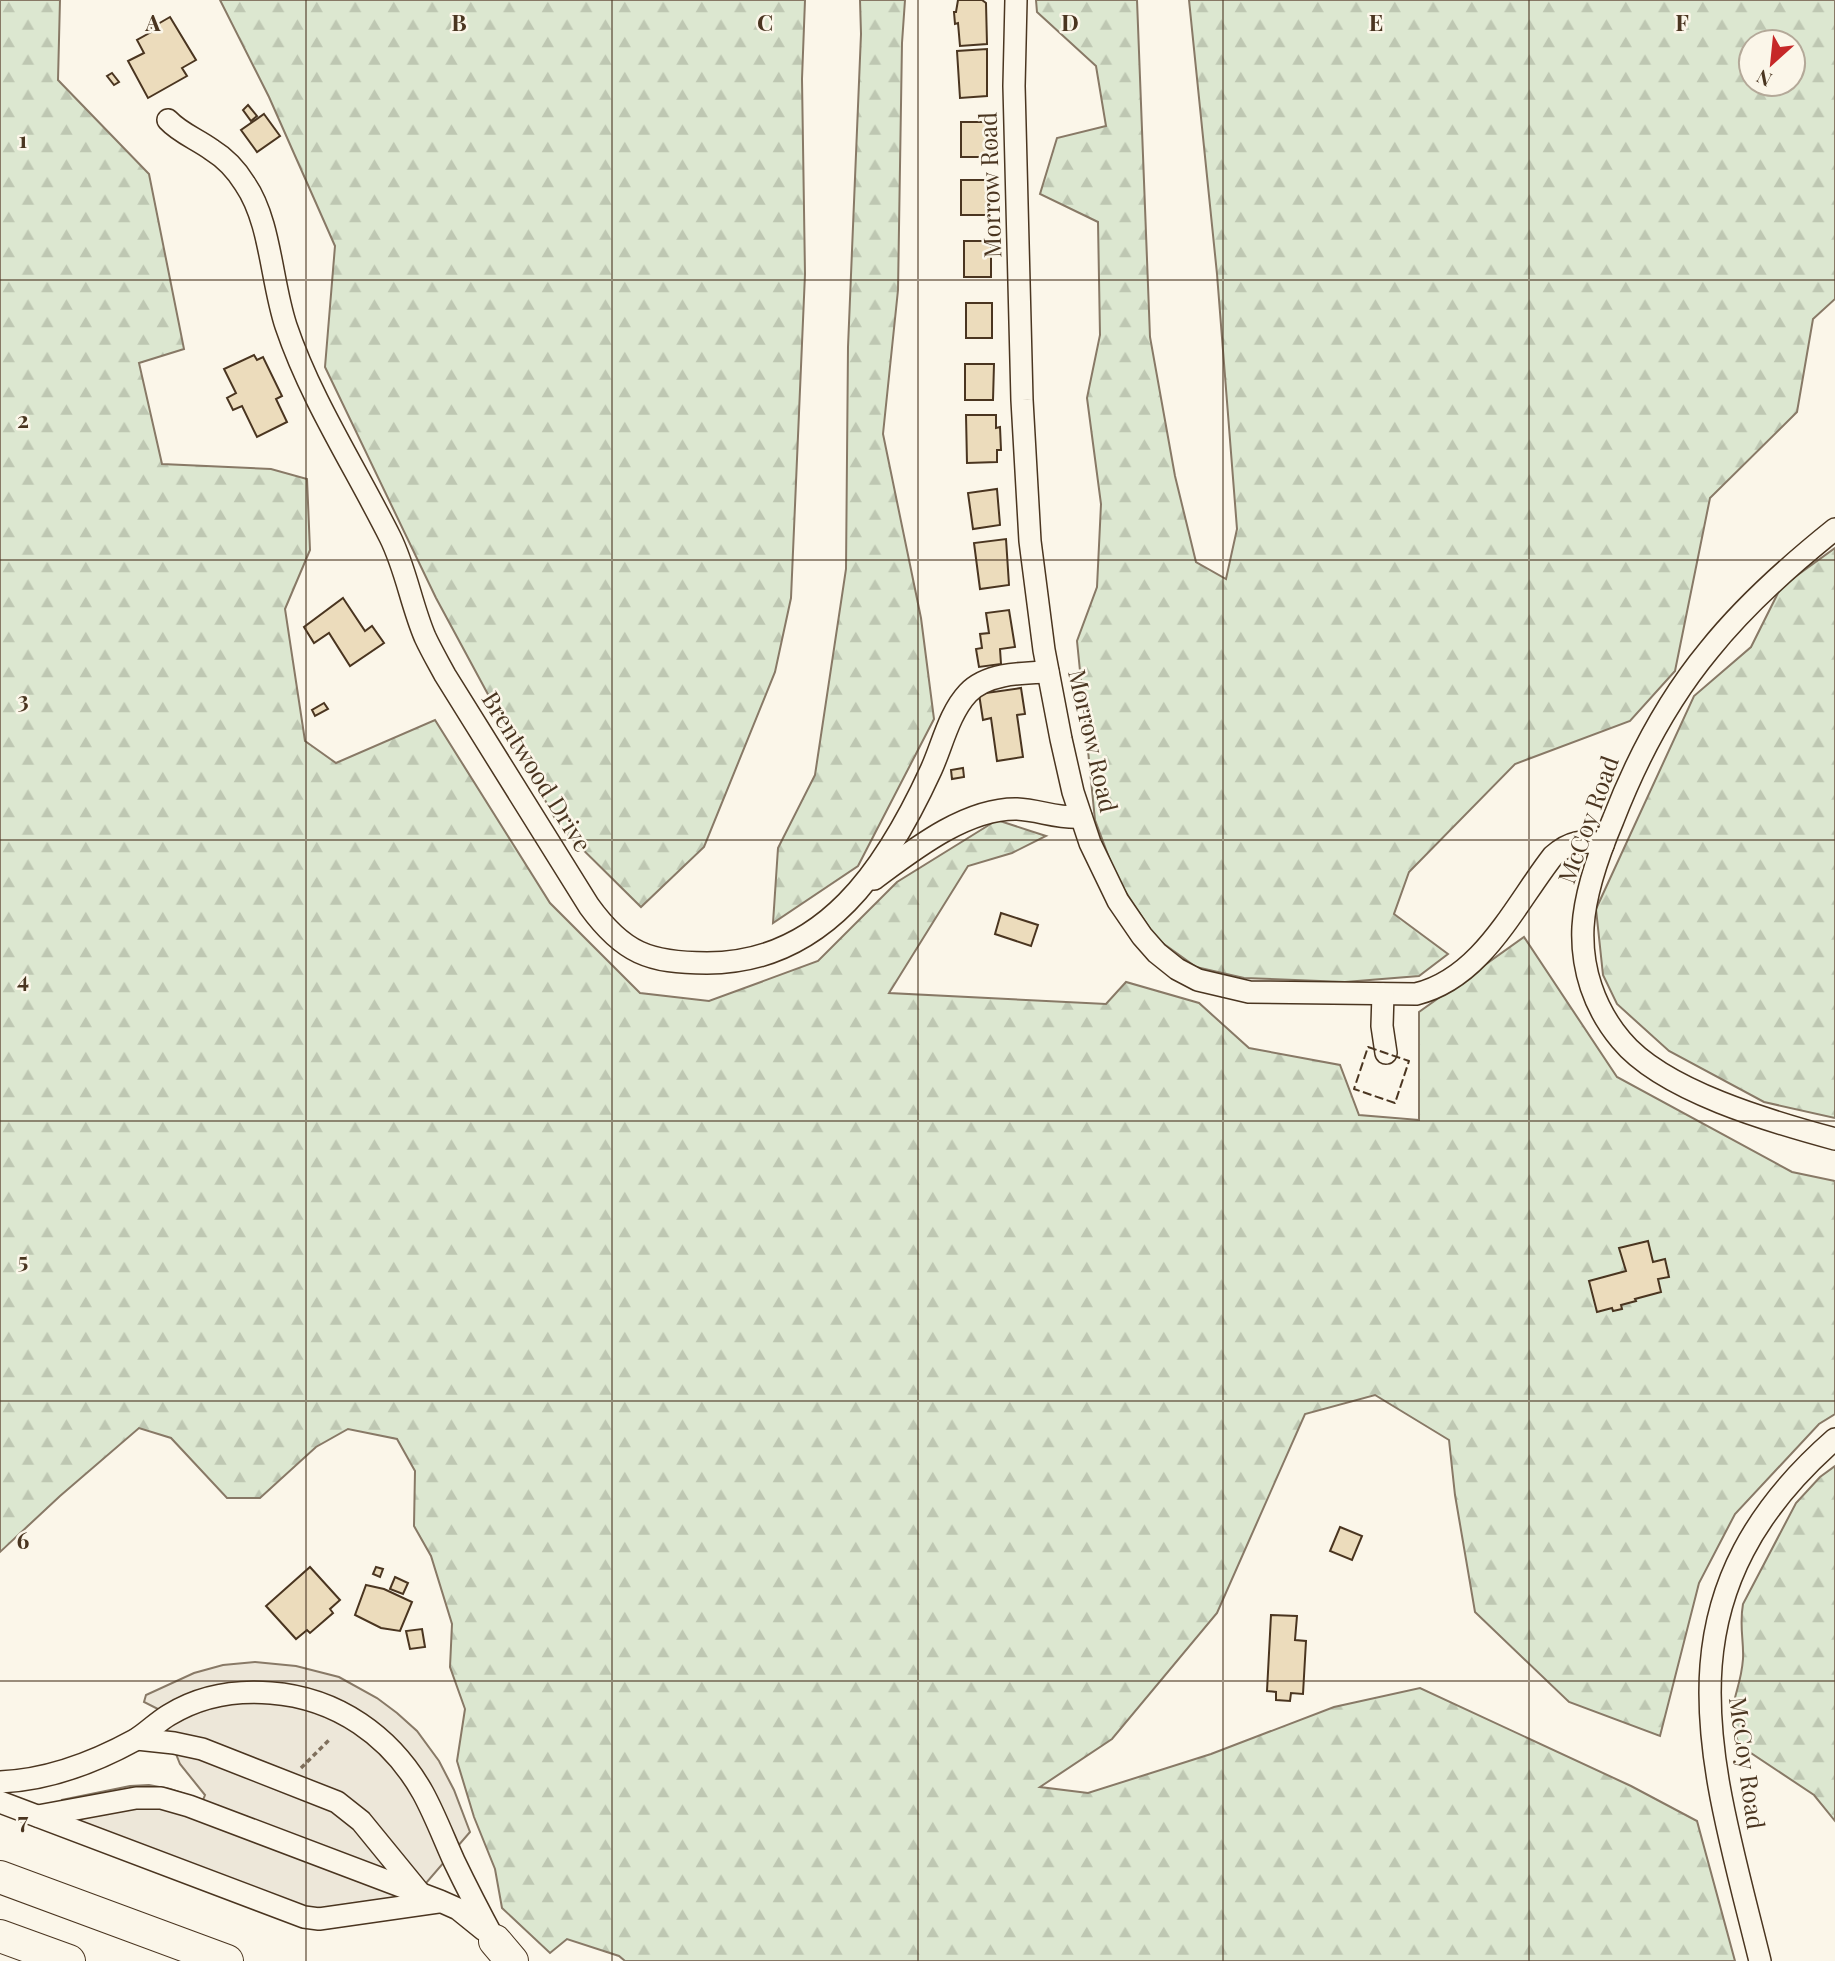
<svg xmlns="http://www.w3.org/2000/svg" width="1835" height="1961" font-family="'Playfair Display',serif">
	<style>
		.forest { fill: url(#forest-firs); stroke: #887966; stroke-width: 2; fill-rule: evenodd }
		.parking { fill: #ede7d9; stroke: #887966; stroke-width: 2 }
		.building { fill: #ecdcbc; stroke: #4a3520; stroke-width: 2 }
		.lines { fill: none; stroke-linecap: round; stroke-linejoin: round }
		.minor-casing { stroke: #4a3520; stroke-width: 24 }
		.highway-casing { stroke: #4a3520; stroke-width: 34 }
		.path { stroke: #7f6f5c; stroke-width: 3.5; stroke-dasharray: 5 3.5; stroke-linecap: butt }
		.minor { stroke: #fbf6e9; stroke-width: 21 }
		.highway { stroke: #fbf6e9; stroke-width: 32 }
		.fence { stroke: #4a3520; stroke-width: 2; stroke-dasharray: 9 3.5; stroke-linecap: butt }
		.grid { fill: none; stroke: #4a3520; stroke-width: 2; stroke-opacity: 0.55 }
		.labels { text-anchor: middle; stroke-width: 5; stroke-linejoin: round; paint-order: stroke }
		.street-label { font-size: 24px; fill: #4a3520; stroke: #fbf6e9 }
		.grid-label { font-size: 23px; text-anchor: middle; font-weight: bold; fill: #4a3520; stroke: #fbf6e9; stroke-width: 5; stroke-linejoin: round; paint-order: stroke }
	</style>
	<defs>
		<pattern id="forest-firs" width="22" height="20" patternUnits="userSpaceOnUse" patternTransform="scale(1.75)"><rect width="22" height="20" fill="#dce7d0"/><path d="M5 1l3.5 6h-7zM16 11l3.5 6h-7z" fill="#bec7b2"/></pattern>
	</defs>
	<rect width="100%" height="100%" fill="#fbf6e9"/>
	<g class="forest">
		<polygon points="0,0 60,0 58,80 149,174 184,349 139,363 162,464 271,469 307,479 310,550 285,609 305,741 336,763 435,720 550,903 640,993 709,1001 818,961 897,882 997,820 1046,836 1012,853 968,866 889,993 1106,1004 1126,982 1199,1003 1249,1048 1340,1065 1359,1115 1419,1120 1419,1012 1524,937 1617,1077 1792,1172 1835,1181 1835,1414 1819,1424 1735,1514 1699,1583 1660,1736 1569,1702 1475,1612 1455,1495 1449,1440 1375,1395 1305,1414 1217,1613 1112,1739 1040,1787 1088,1793 1211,1754 1334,1707 1420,1688 1631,1786 1697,1821 1735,1961 625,1961 619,1956 567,1939 550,1953 502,1908 495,1869 474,1817 457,1761 465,1709 450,1667 452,1624 431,1556 414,1526 415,1471 397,1439 348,1429 316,1447 260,1498 227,1498 171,1438 139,1428 60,1496 0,1552"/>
		<polygon points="220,0 805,0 802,79 805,274 791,598 775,672 704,847 641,907 559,826 436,598 325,367 335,246 269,97"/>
		<polygon points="860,0 905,0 902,43 898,290 883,434 921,618 934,719 858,866 773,923 778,848 815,775 846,569 848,347 861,34"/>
		<path d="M1036 0H1137L1150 337 1175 476 1196 562 1226 579 1237 529 1217 274 1189 0H1835V299L1813 319 1797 412 1710 498 1675 671 1630 721 1515 764 1409 872 1394 914 1448 954 1419 976 1345 982 1244 978 1196 967 1157 939 1117 879 1095 820 1077 641 1097 587 1101 504 1087 398 1100 335 1098 222 1040 194 1057 138 1106 126 1096 66 1037 12ZM1751 42H1793V84H1751Z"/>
		<polygon points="1835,548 1835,1118 1764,1102 1669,1051 1617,1004 1603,975 1596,909 1694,696 1751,647 1781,587"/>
		<path d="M1835 1466V1821L1814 1795 1739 1745C1724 1702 1740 1698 1743 1659 1744 1640 1739 1626 1743 1604L1796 1503 1820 1477Z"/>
	</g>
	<polygon class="parking" points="255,1662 296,1666 339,1677 377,1698 397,1713 417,1731 439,1761 454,1790 470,1832 426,1883 411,1914 325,1929 315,1928 48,1830 62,1800 130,1786 149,1785 170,1789 203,1800 205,1795 180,1764 158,1709 144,1702 146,1695 194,1673 223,1665"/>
	<g class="building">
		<polygon points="958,0 982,0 986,3 987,44 960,46 958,23 955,24 954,12 956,12"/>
		<polygon points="170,17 196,60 182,68 187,76 148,98 128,61 144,53 137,40 153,31 151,28"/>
		<polygon points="987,49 987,96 960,98 957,51"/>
		<polygon points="112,73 119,82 114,85 107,76"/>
		<polygon points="248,105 257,116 251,121 243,110"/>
		<polygon points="264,114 280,136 257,152 241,130"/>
		<polygon points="961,122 987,122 987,142 991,142 991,157 961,157"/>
		<polygon points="961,180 991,180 988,215 961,215"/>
		<rect x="964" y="241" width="27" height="36"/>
		<rect x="966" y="303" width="26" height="35"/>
		<polygon points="254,355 257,360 263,357 282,396 276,399 287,422 257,437 242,406 233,410 227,398 236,393 224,369"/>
		<polygon points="965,364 994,364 993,400 965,400"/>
		<polygon points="966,415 996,415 996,428 1000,427 1001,450 997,450 997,462 967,463"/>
		<polygon points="997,489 1000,525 973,529 968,493"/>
		<polygon points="1006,539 1009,585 980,589 974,543"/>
		<polygon points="343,598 365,631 372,626 384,643 350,666 329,633 314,643 304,627"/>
		<polygon points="1009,610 1015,647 1000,649 1001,664 979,667 976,649 982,648 980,634 989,633 986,613"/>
		<polygon points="1021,688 1025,714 1017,715 1023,757 997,761 991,718 983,720 979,694"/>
		<polygon points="324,703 328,709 315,716 312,710"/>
		<polygon points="963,768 964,777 952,779 951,770"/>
		<polygon points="1001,913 1038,925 1031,946 995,934"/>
		<polygon points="1648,1241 1653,1262 1665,1259 1669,1277 1658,1279 1661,1292 1635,1299 1636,1301 1621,1305 1622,1309 1613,1311 1612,1308 1597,1312 1589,1281 1626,1271 1619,1248"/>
		<polygon points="1340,1527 1362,1536 1352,1560 1330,1551"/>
		<polygon points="310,1567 340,1600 330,1609 333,1613 310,1633 307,1630 296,1639 266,1606"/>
		<polygon points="376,1567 383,1569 380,1577 373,1574"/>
		<polygon points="395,1577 408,1583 403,1594 390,1589"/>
		<polygon points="366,1585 384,1589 412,1602 400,1631 381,1628 355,1615"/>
		<polygon points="1271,1615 1297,1616 1295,1640 1306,1641 1303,1694 1291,1693 1290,1701 1276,1700 1276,1692 1267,1691"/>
		<polygon points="422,1629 425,1647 410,1649 406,1631"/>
	</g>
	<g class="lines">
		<g class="minor-casing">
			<g id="minor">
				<path d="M1016 0 1014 86 1022 400 1030 541 1044 650 1061 739 1073 792 1090 843 1118 901 1142 936 1157 953 1177 969 1198 980 1249 992 1416 994C1482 978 1514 906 1553 856 1569 842 1582 839 1603 845"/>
				<path d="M168 120C180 133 197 139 212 150 225 158 237 171 245 184 271 222 271 281 286 326 311 400 355 467 390 537 406 569 411 604 425 637 431 650 438 662 445 675L589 906C623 953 649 963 707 963 825 963 887 866 931 770 942 746 949 713 968 693 987 673 1022 673 1048 672"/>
				<path d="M1835 529C1790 565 1745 605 1709 650 1666 702 1637 758 1613 820 1599 853 1585 891 1583 927 1581 968 1594 1008 1621 1040 1663 1091 1772 1122 1835 1139"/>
				<path d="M874 879C913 850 966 808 1017 809 1039 810 1059 819 1081 817"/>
				<polyline points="1383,994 1382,1026 1386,1053"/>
				<polyline points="137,1739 174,1743 202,1749 337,1802 361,1821 419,1892"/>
				<path d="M0 1782C49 1780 93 1763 135 1740 147 1733 157 1722 169 1715 200 1696 236 1690 271 1693 337 1698 391 1736 423 1793 435 1815 444 1839 454 1861 467 1888 481 1915 495 1941"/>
				<polyline points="0,1802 304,1917 319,1919 438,1902"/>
				<polyline points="38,1816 136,1798 161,1798 189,1806 440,1901 458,1909 484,1930"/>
				<path d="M1760 1961C1710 1758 1652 1599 1835 1439"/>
			</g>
		</g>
		<g class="highway-casing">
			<g id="highway">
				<polyline points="0,1877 227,1961"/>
				<polyline points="0,1936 69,1961"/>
				<polyline points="495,1941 512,1961"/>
			</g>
		</g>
		<polyline class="path" points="301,1768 330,1739"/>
		<use href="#minor" class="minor"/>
		<use href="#highway" class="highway"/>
		<polygon class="fence" points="1368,1047 1409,1061 1395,1103 1354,1089"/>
	</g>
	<path class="grid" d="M306 0V1961M612 0V1961M918 0V1961M1223 0V1961M1529 0V1961M0 280H1835M0 560H1835M0 840H1835M0 1121H1835M0 1401H1835M0 1681H1835"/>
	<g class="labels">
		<g class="street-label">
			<text transform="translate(991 185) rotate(-92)" y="8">Morrow Road</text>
			<text transform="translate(1092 741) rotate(77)" y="8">Morrow Road</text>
			<text transform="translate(536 772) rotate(58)" y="8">Brentwood Drive</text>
			<text transform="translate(1589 820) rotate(-70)" y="8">McCoy Road</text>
			<text transform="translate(1746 1763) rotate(82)" y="8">McCoy Road</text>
		</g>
	</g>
	<g class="grid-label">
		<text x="153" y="31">A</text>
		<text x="459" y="31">B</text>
		<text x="765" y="31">C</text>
		<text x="1070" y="31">D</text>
		<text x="1376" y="31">E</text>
		<text x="1682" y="31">F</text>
		<text x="23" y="148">1</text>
		<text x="23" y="428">2</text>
		<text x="23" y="708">3</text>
		<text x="23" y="988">4</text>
		<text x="23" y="1269">5</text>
		<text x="23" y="1549">6</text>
		<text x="23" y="1829">7</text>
	</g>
	<g transform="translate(1772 63) rotate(207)"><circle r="33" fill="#fbf6e9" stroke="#b4a999" stroke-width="2"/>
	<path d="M0-5L12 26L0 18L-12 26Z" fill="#c62828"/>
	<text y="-10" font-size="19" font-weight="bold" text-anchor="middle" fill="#4a3520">N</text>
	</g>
</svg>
